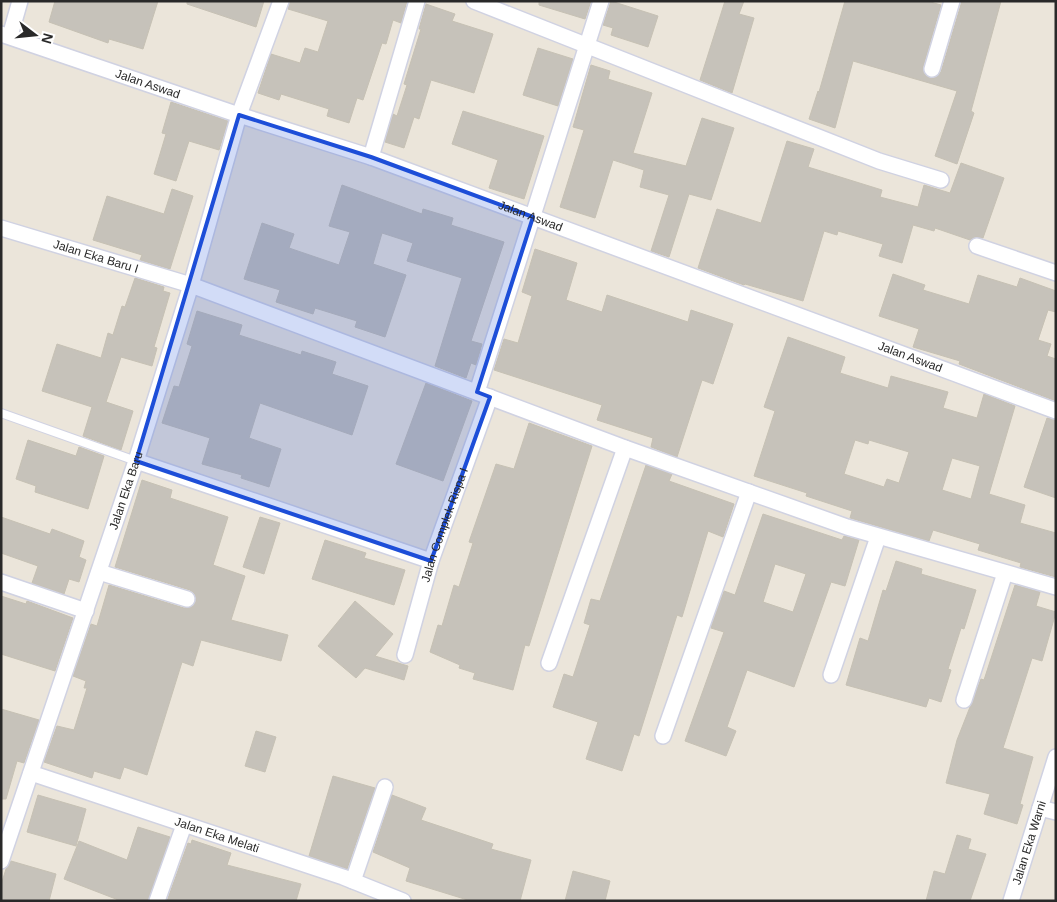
<svg xmlns="http://www.w3.org/2000/svg" width="1057" height="902" font-family="Helvetica,sans-serif">
	<style>
		.building { fill: #c6c2ba; stroke: #c6c1b4; fill-rule: evenodd }
		.lines { fill: none; stroke-linecap: round; stroke-linejoin: round }
		.service-casing { stroke: #d0d2e2; stroke-width: 10 }
		.minor-casing { stroke: #d0d2e2; stroke-width: 18 }
		.service { stroke: #fff; stroke-width: 8 }
		.minor { stroke: #fff; stroke-width: 15 }
		.marked { fill: #1d4ed8; fill-opacity: 0.2; stroke: #1d4ed8; stroke-width: 4; stroke-linejoin: round }
		.labels { text-anchor: middle; stroke-width: 4; stroke-linejoin: round; paint-order: stroke }
		.street-label { font-size: 12px; fill: #292929; stroke: #fff }
	</style>
	<rect width="100%" height="100%" fill="#ebe5da"/>
	<g class="building">
		<polygon points="55,1 158,1 143,49 109,39 108,43 49,22"/>
		<polygon points="187,1 264,1 256,27 187,4"/>
		<polygon points="290,1 407,1 401,23 393,20 386,44 382,43 363,100 357,98 349,123 327,116 329,109 281,94 279,100 258,93 271,54 300,63 305,48 318,52 328,21 288,9"/>
		<polygon points="539,1 591,1 585,19 539,5"/>
		<polygon points="611,1 658,16 648,47 611,35 613,28 603,25"/>
		<polygon points="725,1 744,1 739,14 754,18 732,93 700,80"/>
		<polygon points="845,1 927,1 941,5 923,67 926,76 934,78 941,72 962,1 1001,1 971,111 974,113 957,164 935,156 957,91 853,61 835,128 809,119 818,91 819,92"/>
		<polygon points="426,4 455,14 452,21 493,34 474,93 431,80 419,119 414,117 404,148 385,142 393,114 397,116 407,85 404,84 421,29 419,29"/>
		<polygon points="538,48 573,59 558,106 523,95"/>
		<polygon points="591,65 610,71 608,79 652,93 633,153 686,166 702,118 734,128 711,200 689,194 669,257 651,251 669,195 640,187 644,170 613,160 595,218 560,207 584,130 573,127"/>
		<polygon points="171,102 228,121 219,150 189,141 176,181 154,174 166,134 162,133"/>
		<polygon points="463,111 544,136 524,199 489,188 498,160 452,144"/>
		<polygon points="787,141 814,149 808,167 882,190 880,197 918,207 924,185 950,193 961,163 1004,178 983,238 976,237 970,240 935,228 934,231 913,225 902,263 879,256 883,244 838,231 837,235 824,231 803,301 745,284 744,285 698,268 717,209 761,223"/>
		<polygon points="342,185 422,214 423,209 453,218 451,225 504,242 471,341 482,344 476,365 471,363 466,378 435,366 462,278 407,261 413,243 382,233 373,264 406,275 385,337 355,327 357,321 315,308 313,314 276,302 280,290 244,279 262,223 294,234 289,248 339,265 350,232 329,226"/>
		<polygon points="172,189 193,196 170,269 140,260 142,255 93,240 107,196 164,214"/>
		<polygon points="535,249 577,263 566,300 602,312 607,295 688,322 691,310 733,324 713,384 702,380 677,457 651,447 653,438 597,420 602,405 494,370 504,339 518,343 532,296 522,292"/>
		<polygon points="893,274 925,285 923,290 969,304 978,275 1017,287 1020,278 1056,291 1056,312 1048,310 1038,340 1051,344 1047,356 1056,359 1056,401 959,364 960,361 913,347 919,329 879,316"/>
		<polygon points="135,278 164,287 163,291 170,293 154,347 157,348 152,366 121,357 106,402 133,411 121,450 83,436 92,407 42,391 57,344 101,358 108,333 113,335 122,306 125,307"/>
		<polygon points="197,311 242,325 239,335 301,355 302,351 336,362 332,374 368,386 352,435 260,403 249,438 281,449 269,487 241,478 242,475 202,464 210,438 162,423 174,386 179,387 192,346 187,344"/>
		<path d="M788 337 845 357 840 373 888 388 891 376 948 392 943 408 977 418 984 394 1015 406 989 494 1025 505 1020 523 1056 533V577L1020 567 1021 563 978 550 980 544 933 530 929 541 850 518 852 511 806 496 807 493 754 476 775 411 764 407ZM855 440 868 444 869 440 909 452 899 483 887 479 884 487 844 474ZM952 458 980 466 971 499 942 490Z"/>
		<polygon points="426,383 472,401 443,481 396,464"/>
		<polygon points="1047,418 1056,420 1056,498 1024,487"/>
		<polygon points="529,423 592,446 529,646 525,645 513,690 473,679 475,673 459,668 460,665 430,652 438,625 442,626 454,585 459,587 473,543 469,542 496,464 514,469"/>
		<polygon points="28,440 76,456 79,447 104,456 88,509 35,492 36,486 16,479"/>
		<polygon points="646,465 672,474 669,481 734,504 723,537 708,531 682,617 677,615 639,736 634,734 622,771 586,759 598,722 553,707 564,674 573,677 590,625 584,623 591,599 600,601"/>
		<polygon points="142,480 172,490 170,498 228,517 213,565 245,576 231,620 288,635 281,661 201,640 193,666 182,662 147,775 124,767 120,779 94,771 92,778 44,762 57,726 74,730 87,688 84,688 86,681 73,676 91,624 97,626 109,585 184,608 193,606 196,601 194,593 190,590 115,567"/>
		<path d="M763 514 842 540 844 536 859 540 845 586 831 582 794 687 747 670 727 727 736 731 726 756 685 741 724 632 711 628 712 624 724 591 735 595ZM775 564 806 574 793 612 763 602Z"/>
		<polygon points="1,517 50,534 52,529 84,541 79,557 86,560 79,582 69,579 64,594 32,583 38,566 1,553"/>
		<polygon points="260,517 280,523 264,574 243,567"/>
		<polygon points="325,540 366,553 364,558 405,570 394,605 312,579"/>
		<polygon points="896,561 922,569 921,574 976,590 964,629 961,628 948,669 951,670 941,702 929,698 926,707 846,685 860,638 868,641 883,590 886,591"/>
		<polygon points="1015,585 1040,592 1036,606 1056,612 1042,661 1032,658 1003,748 1033,757 1020,804 1023,805 1017,824 984,814 990,794 946,783 957,740 981,679 984,680"/>
		<polygon points="1,596 26,604 27,601 73,618 55,671 1,654"/>
		<polygon points="355,601 393,634 375,656 408,666 404,680 365,668 356,678 318,646"/>
		<polygon points="1,709 39,720 24,763 17,761 6,799 1,799"/>
		<polygon points="256,731 276,737 265,772 245,766"/>
		<polygon points="333,776 375,788 347,869 309,856"/>
		<polygon points="38,795 86,809 76,846 27,832"/>
		<polygon points="392,795 426,808 421,820 493,844 491,849 531,860 520,901 471,901 406,881 410,868 373,852"/>
		<polygon points="138,827 170,837 148,901 121,901 64,879 79,841 127,860"/>
		<polygon points="957,835 971,839 968,849 986,854 970,901 926,901 934,871 945,874"/>
		<polygon points="192,840 231,853 227,865 301,884 296,901 167,901 188,843 191,844"/>
		<polygon points="11,861 56,874 49,901 1,901 1,885 6,869"/>
		<polygon points="573,871 610,881 605,901 565,901"/>
	</g>
	<g class="lines">
		<g class="service-casing">
			<polyline id="service" points="1,413 136,461"/>
		</g>
		<g class="minor-casing">
			<g id="minor">
				<polyline points="474,1 879,161 941,180"/>
				<path id="s1" d="M1 34 239 115 371 157 1056 411"/>
				<polyline points="10,36 20,1"/>
				<polyline points="932,69 952,1"/>
				<polyline points="371,157 417,1"/>
				<path id="s2" d="M1 228 191 285 625 448 847 527 1056 587"/>
				<polyline points="977,246 1056,273"/>
				<polyline points="477,392 601,1"/>
				<polyline points="136,461 431,561"/>
				<polyline points="99,572 187,599"/>
				<polyline points="1,582 86,611"/>
				<path id="s3" d="M405 655 431 561 490 397"/>
				<polyline points="549,663 625,448"/>
				<polyline points="831,675 878,537"/>
				<polyline points="964,700 1005,573"/>
				<polyline points="663,736 749,492"/>
				<path id="s4" d="M31 773 343 877 403 901"/>
				<polyline points="1040,808 1056,812"/>
				<path id="s5" d="M1 861 136 461 191 285 239 115 281 1"/>
				<polyline points="353,881 385,787"/>
				<polyline points="157,901 184,825"/>
				<path id="s6" d="M1011 901 1056 757"/>
			</g>
		</g>
		<use href="#service" class="service"/>
		<use href="#minor" class="minor"/>
	</g>
	<path class="marked" d="M239 115 371 157 533 217 477 392 490 397 431 561 136 461Z"/>
	<g class="labels">
		<g class="street-label">
			<text dy="4" stroke="none"><textPath href="#s1" startOffset="155">Jalan Aswad</textPath></text>
			<text dy="4" stroke="none"><textPath href="#s1" startOffset="560">Jalan Aswad</textPath></text>
			<text dy="4" stroke="none"><textPath href="#s2" startOffset="99">Jalan Eka Baru I</textPath></text>
			<text dy="4" stroke="none"><textPath href="#s1" startOffset="965">Jalan Aswad</textPath></text>
			<text dy="4" stroke="none"><textPath href="#s5" startOffset="391">Jalan Eka Baru</textPath></text>
			<text dy="4" stroke="none"><textPath href="#s3" startOffset="136">Jalan Complek Rispa I</textPath></text>
			<text dy="4" stroke="none"><textPath href="#s4" startOffset="196">Jalan Eka Melati</textPath></text>
			<text dy="4" stroke="none"><textPath href="#s6" startOffset="61">Jalan Eka Warni</textPath></text>
		</g>
	</g>
	<rect width="1057" height="902" fill="none" stroke="#292929" stroke-width="5"/>
	<g transform="translate(35 35) rotate(106)" stroke="#ffffff" stroke-width="4" paint-order="stroke">
	<path d="M0-4L9 19L0 12L-9 19Z" fill="#292929"/>
	<text y="-8" font-size="14" font-weight="bold" text-anchor="middle" fill="#292929">N</text>
	</g>
</svg>
